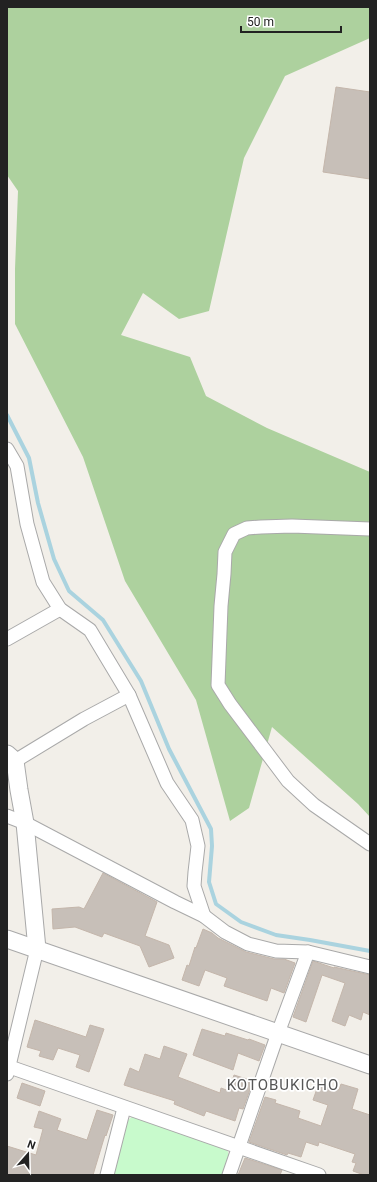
<svg xmlns="http://www.w3.org/2000/svg" width="377" height="1182" font-family="Roboto,sans-serif">
	<style>
		.forest { fill: #add19e }
		.park { fill: #c8facc }
		.lines { fill: none; stroke-linecap: round; stroke-linejoin: round }
		.stream { stroke: #aad3df; stroke-width: 4 }
		.building { fill: #c7bfb8; stroke: #c4b6ab }
		.minor-casing { stroke: #a9a9a9; stroke-width: 15 }
		.tertiary-casing { stroke: #a9a9a9; stroke-width: 19 }
		.minor { stroke: #fff; stroke-width: 13 }
		.tertiary { stroke: #fff; stroke-width: 17 }
		.labels { text-anchor: middle; stroke-width: 3.5; stroke-linejoin: round; paint-order: stroke }
		.quarter-label { font-size: 15px; letter-spacing: 1px; fill: #555; stroke: #fff }
	</style>
	<rect width="100%" height="100%" fill="#f2efe9"/>
	<polygon class="forest" points="7,7 370,7 370,38 285,76 244,158 209,311 179,319 143,293 121,335 190,357 206,396 267,428 370,472 370,817 358,804 272,727 249,808 230,821 196,700 125,581 83,457 15,324 15,269 18,191 7,175"/>
	<polygon class="park" points="133,1116 226,1147 229,1155 222,1175 113,1175 127,1121"/>
	<g class="lines">
		<polyline class="stream" points="7,415 29,458 38,503 54,559 69,591 103,620 141,681 169,749 211,829 212,846 209,882 216,904 241,922 276,935 310,940 370,951"/>
	</g>
	<g class="building">
		<polygon points="336,87 370,92 370,179 323,172"/>
		<polygon points="103,873 157,902 145,936 169,945 174,958 149,967 140,946 104,933 102,937 75,927 53,929 52,909 79,907 84,909"/>
		<polygon points="203,929 212,933 218,938 246,952 274,959 284,959 295,963 284,993 271,988 267,1001 224,986 227,978 205,970 199,986 182,980 187,965 189,966 195,947 196,948"/>
		<polygon points="313,961 334,968 334,967 370,975 370,1015 363,1012 361,1020 349,1015 345,1026 332,1021 345,983 322,975 306,1022 293,1017"/>
		<polygon points="35,1020 86,1037 90,1025 104,1029 89,1072 76,1067 80,1055 58,1048 53,1060 39,1056 41,1051 27,1047"/>
		<polygon points="202,1029 225,1036 226,1033 248,1040 249,1039 265,1045 259,1061 238,1053 233,1070 193,1055"/>
		<polygon points="164,1046 187,1054 178,1077 220,1093 221,1088 229,1091 234,1075 253,1081 243,1109 239,1108 235,1121 206,1111 204,1116 174,1104 175,1101 124,1085 130,1068 139,1072 145,1054 160,1059"/>
		<polygon points="22,1083 45,1091 40,1106 17,1098"/>
		<polygon points="319,1083 339,1090 341,1084 358,1089 352,1109 370,1115 370,1175 364,1175 353,1171 356,1163 352,1162 355,1154 319,1142 318,1146 306,1142 301,1157 288,1153 287,1155 249,1142 265,1097 276,1100 275,1103 300,1111 298,1118 321,1126 328,1105 313,1100"/>
		<polygon points="97,1110 113,1115 106,1136 105,1135 93,1175 7,1175 7,1146 36,1155 43,1129 34,1127 39,1111 61,1119 57,1130 87,1140"/>
		<polygon points="245,1158 282,1170 280,1175 238,1175"/>
	</g>
	<g class="lines">
		<g class="minor-casing">
			<g id="minor">
				<polyline points="7,449 17,466 27,524 43,582 60,609 90,630 129,695 167,783 192,820 198,846 195,872 194,886 204,916"/>
				<polyline points="370,529 292,526 261,527 247,528 234,534 225,552 224,574 221,606 218,685 230,704 288,781 314,805 370,844"/>
				<polyline points="7,639 60,609"/>
				<polyline points="15,761 84,719 129,695"/>
				<polyline points="7,816 25,823 175,902 204,916 225,932 248,944 276,951 308,952 370,967"/>
				<polyline points="7,1066 319,1175"/>
				<polyline points="7,1074 37,949"/>
				<polyline points="107,1175 124,1108"/>
				<polyline points="229,1175 278,1033 308,952"/>
			</g>
		</g>
		<g class="tertiary-casing">
			<g id="tertiary">
				<polyline points="7,754 15,761 19,790 25,823 37,949"/>
				<polyline points="7,939 370,1065"/>
			</g>
		</g>
		<use href="#minor" class="minor"/>
		<use href="#tertiary" class="tertiary"/>
	</g>
	<g class="labels">
		<g class="quarter-label">
			<text x="283" y="1090">KOTOBUKICHO</text>
		</g>
	</g>
	<rect width="377" height="1182" fill="none" stroke="#222222" stroke-width="16"/>
	<g transform="translate(28 1154) rotate(20)" stroke="#ffffff" stroke-width="3" paint-order="stroke">
	<path d="M0-3L7 15L0 10L-7 15Z" fill="#222222"/>
	<text y="-6" font-size="11" font-weight="bold" text-anchor="middle" fill="#222222">N</text>
	</g>
	<path d="M241 26v6h100v-6" fill="none" stroke="#222222" stroke-width="2"/>
	<text x="247" y="26" font-size="12" fill="#222222" stroke="#ffffff" stroke-width="3" paint-order="stroke">50 m</text>
</svg>
